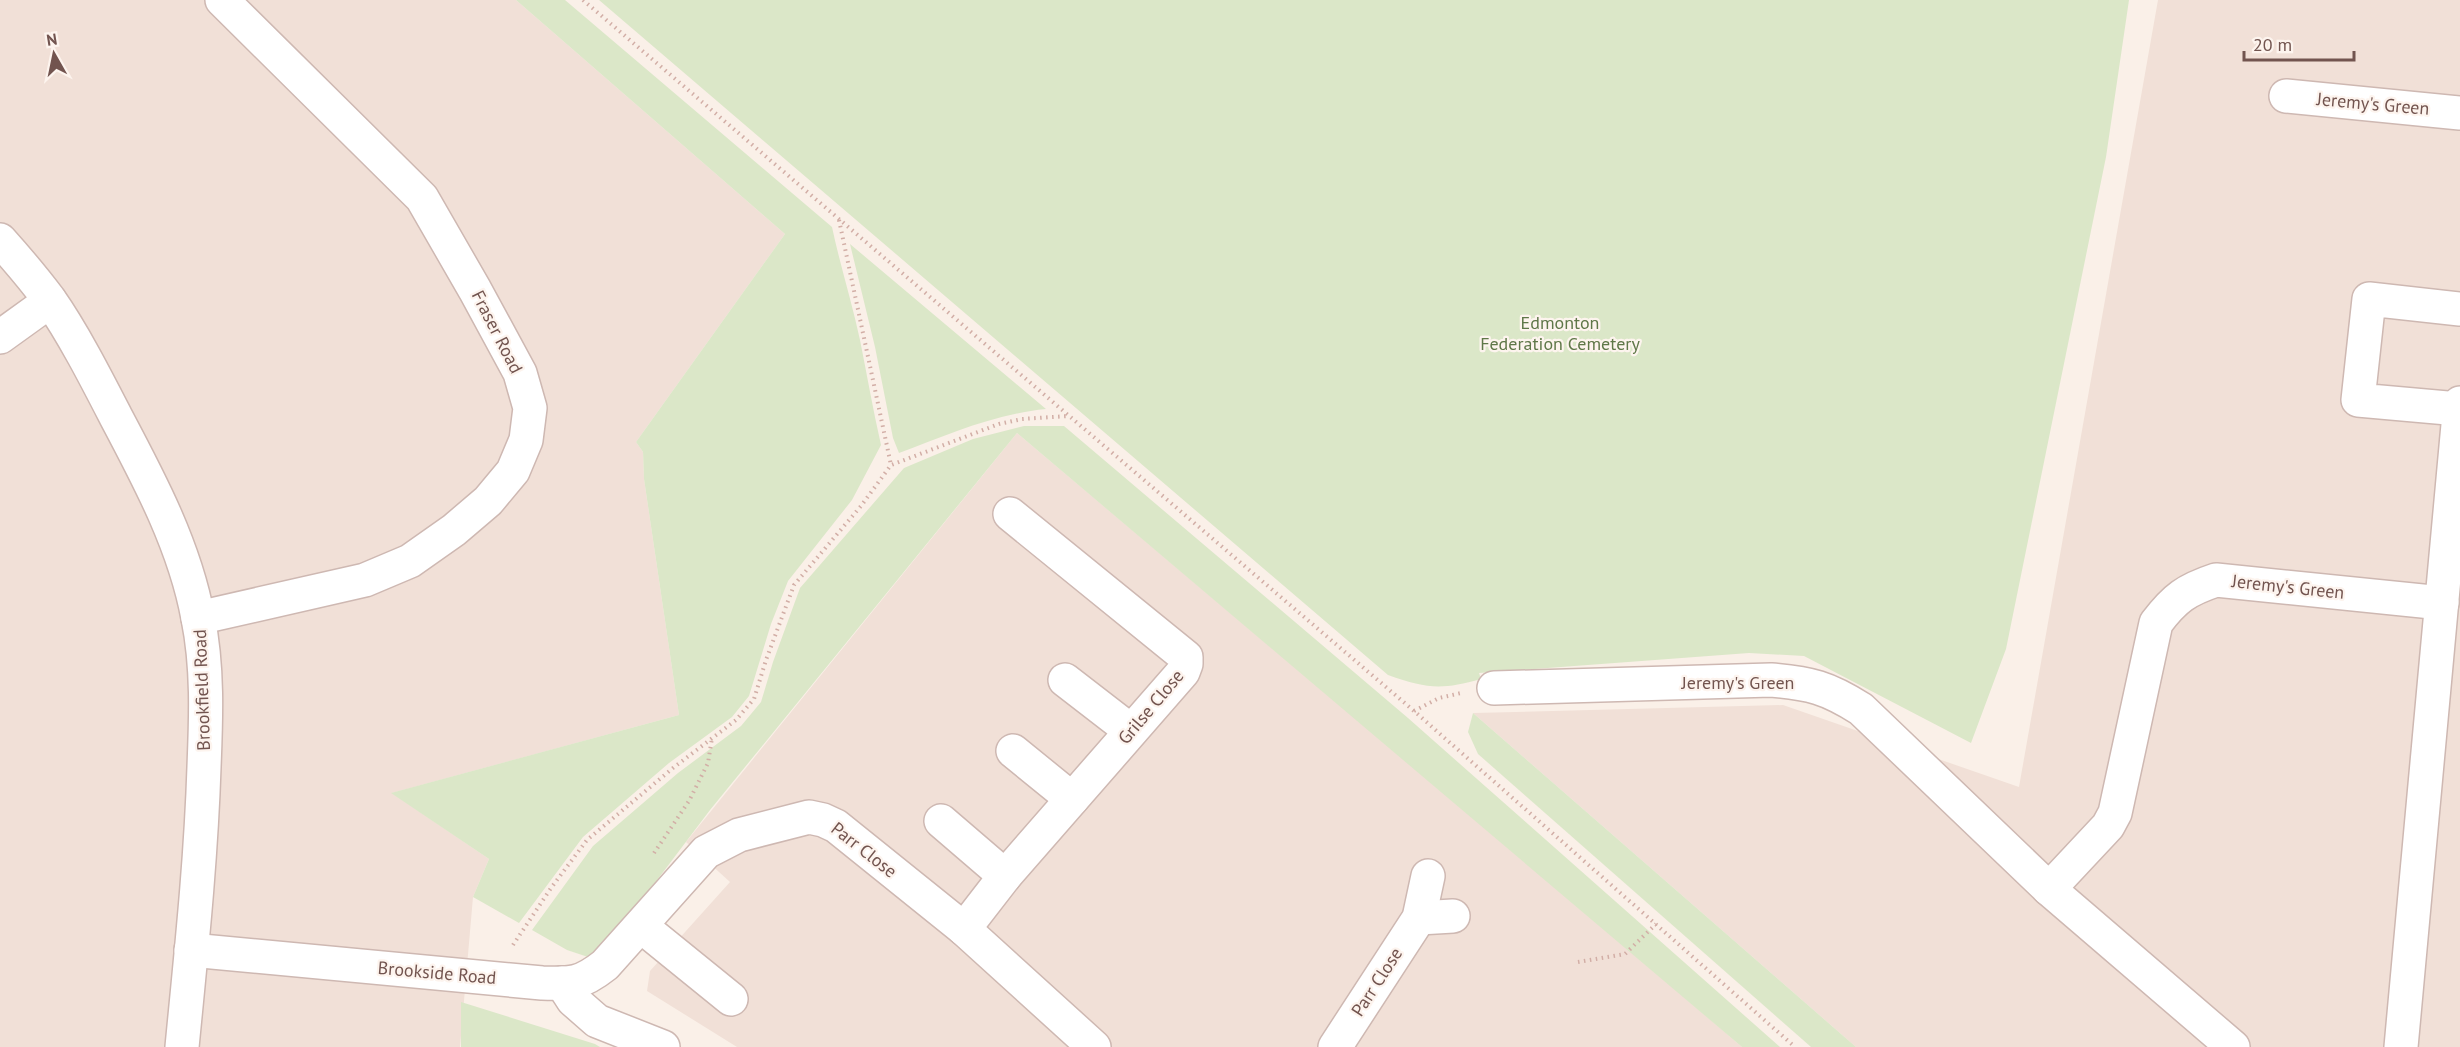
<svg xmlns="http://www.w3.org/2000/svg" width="2460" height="1047" font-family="'PT Sans',sans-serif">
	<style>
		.residential { fill: #f1e0d7 }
		.green { fill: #dbe7c8 }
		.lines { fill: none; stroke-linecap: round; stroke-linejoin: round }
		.minor-casing { stroke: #ceb8b2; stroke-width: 36 }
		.path { stroke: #d2aea6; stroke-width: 4; stroke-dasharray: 1.5 4.5; stroke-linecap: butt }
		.minor { stroke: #fff; stroke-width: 33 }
		.labels { text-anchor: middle; stroke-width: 4.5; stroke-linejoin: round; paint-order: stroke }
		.street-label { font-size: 18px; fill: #72544f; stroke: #fdf4ee }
		.park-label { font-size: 18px; fill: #5f7748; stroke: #fdf4ee }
	</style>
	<rect width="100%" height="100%" fill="#faf0e8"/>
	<g class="residential">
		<polygon points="0,0 516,0 785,234 636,442 643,452 644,479 679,715 392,793 489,859 473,897 460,1047 0,1047"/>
		<polygon points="2158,0 2460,0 2460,1047 1856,1047 1473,713 1783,705 2019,787"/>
		<polygon points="1017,433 1620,942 1742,1047 737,1047 647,991 650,971 730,882 686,842"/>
	</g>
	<g class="green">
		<path d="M516 0H565L832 227C840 265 852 302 860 340 867 375 873 410 881 445L852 500 788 581 771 624 749 696 732 717 669 763 583 837 519 923 473 897 489 859 391 793 679 715 644 479 643 452 636 442 785 234Z"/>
		<path d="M599 0H2129L2106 157 2006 649 1971 743 1804 656 1749 653 1479 673 1481 679C1442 690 1427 689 1388 675Z"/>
		<path d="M850 244 1046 409C994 414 947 435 899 453L893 438 875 347Z"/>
		<polygon points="1024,426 1064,426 1408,718 1780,1047 1742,1047 1017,433 710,810 608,945 588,957 567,950 532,930 593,846 678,773 741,726 761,702 773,662 800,588 904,468 973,439"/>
		<polygon points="1473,713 1856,1047 1811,1047 1478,754 1468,732"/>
		<polygon points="461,1002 595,1044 600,1047 461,1047"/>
	</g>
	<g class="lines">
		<g class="minor-casing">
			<g id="minor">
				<polyline points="2286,96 2460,113"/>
				<path d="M0 240C17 259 34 279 49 299 73 333 97 380 116 417 150 481 185 547 198 618 208 667 206 718 204 767 201 861 191 954 182 1047"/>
				<polyline points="0,337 50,301"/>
				<polyline points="2459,409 2358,400 2369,299 2460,309"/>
				<polyline points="198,618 365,580 410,561 454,530 488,501 513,471 526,440 530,408 520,373 475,290 422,198 222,0"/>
				<polyline points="1065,680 1131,731"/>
				<path d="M1494 688 1771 680C1810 683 1828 688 1861 709L2049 889 2233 1047"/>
				<polyline points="1013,751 1072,799"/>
				<polyline points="941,821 1005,876"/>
				<path d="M2049 889 2108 826 2115 813 2156 623C2175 598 2186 590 2216 580L2442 603"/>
				<polyline points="1419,918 1453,916"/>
				<polyline points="641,926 731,999"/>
				<polyline points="964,929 1005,876 1183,672 1186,664 1186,657 1010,514"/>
				<path d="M191 950 542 983C572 984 581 984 605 965L706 852 739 835 809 817 823 820 836 826 964 929 1094 1047"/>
				<polyline points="562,983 573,1000 597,1021 663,1047"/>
				<polyline points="1335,1047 1419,918 1428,876"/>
				<polyline points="2401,1047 2460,403"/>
			</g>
		</g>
		<g class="path">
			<polyline points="583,0 1414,711 1795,1047"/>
			<polyline points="839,220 891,465"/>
			<polyline points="1414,711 1439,698 1461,693"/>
			<polyline points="654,853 689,801 708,763 712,738"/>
			<polyline points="513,945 551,888 587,840 673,768 736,720 754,699 766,660 794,585 861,506 891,465 999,424 1022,419 1068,416"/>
			<polyline points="1578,962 1625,954 1656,924"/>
		</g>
		<use href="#minor" class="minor"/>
	</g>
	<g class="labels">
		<g class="street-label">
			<text transform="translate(2373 104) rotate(5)" y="6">Jeremy's Green</text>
			<text transform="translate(497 332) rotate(63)" y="6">Fraser Road</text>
			<text transform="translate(2288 587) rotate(6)" y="6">Jeremy's Green</text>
			<text x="1738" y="689">Jeremy's Green</text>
			<text transform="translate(202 690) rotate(-92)" y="6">Brookfield Road</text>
			<text transform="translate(1151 707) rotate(-50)" y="6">Grilse Close</text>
			<text transform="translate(864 850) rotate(38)" y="6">Parr Close</text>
			<text transform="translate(437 973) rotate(5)" y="6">Brookside Road</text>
			<text transform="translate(1377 982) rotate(-57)" y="6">Parr Close</text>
		</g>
		<g class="park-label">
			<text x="1560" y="329">Edmonton<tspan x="1560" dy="21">Federation Cemetery</tspan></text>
		</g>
	</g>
	<g transform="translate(54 54) rotate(351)" stroke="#fdf4ee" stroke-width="4.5" paint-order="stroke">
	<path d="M0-4.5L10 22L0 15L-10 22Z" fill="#72544f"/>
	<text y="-9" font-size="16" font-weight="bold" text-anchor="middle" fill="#72544f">N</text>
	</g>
	<path d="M2244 51v9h110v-9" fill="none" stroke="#72544f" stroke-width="3"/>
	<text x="2253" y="51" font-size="18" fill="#72544f" stroke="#fdf4ee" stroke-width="4.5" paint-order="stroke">20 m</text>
</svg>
